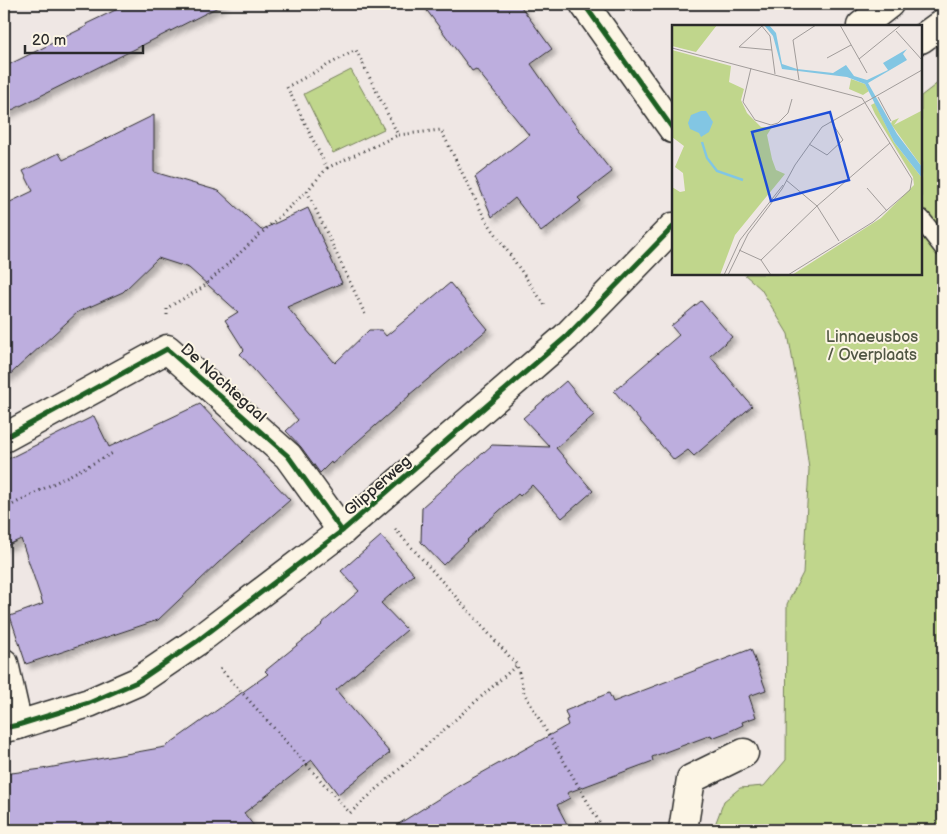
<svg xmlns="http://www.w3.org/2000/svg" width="947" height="834" font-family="'Balsamiq Sans',sans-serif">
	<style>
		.green { fill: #c0d68c; stroke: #76805c }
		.building { fill: #bdaede; stroke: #2b2b2b; filter: url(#shadow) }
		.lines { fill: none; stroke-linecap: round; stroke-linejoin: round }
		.service-casing { stroke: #2b2b2b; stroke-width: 21 }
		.minor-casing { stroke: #2b2b2b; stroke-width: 31 }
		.tertiary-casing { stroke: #2b2b2b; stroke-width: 31 }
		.path { stroke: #2b2b2b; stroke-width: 3; stroke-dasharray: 1 4; stroke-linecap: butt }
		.service { stroke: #fcf5e5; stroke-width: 18 }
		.minor { stroke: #fcf5e5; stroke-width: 28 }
		.tertiary { stroke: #fcf5e5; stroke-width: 28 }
		.cycleway-casing { stroke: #fcf5e5; stroke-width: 8 }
		.cycleway { stroke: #1b5e20; stroke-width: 5 }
		.labels { text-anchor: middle; stroke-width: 4; stroke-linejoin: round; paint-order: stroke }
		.park-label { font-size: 16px; fill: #505643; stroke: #fcf5e5 }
		.street-label { font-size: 16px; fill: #2b2b2b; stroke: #fcf5e5 }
		.inset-river { fill: none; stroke: #82c6e3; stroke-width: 2.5 }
		.inset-road { fill: none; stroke: #a19c9a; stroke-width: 1 }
		.view { fill: #1d4ed8; fill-opacity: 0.15; stroke: #1d4ed8; stroke-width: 2.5 }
		.inset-edge { fill: none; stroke: #2b2b2b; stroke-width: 2.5 }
	</style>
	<defs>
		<filter id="shadow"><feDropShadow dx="4.5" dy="4.5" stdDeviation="2.5" flood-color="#0004"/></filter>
	</defs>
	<rect width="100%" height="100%" fill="#efe7e4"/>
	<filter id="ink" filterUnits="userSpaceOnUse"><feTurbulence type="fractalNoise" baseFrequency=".02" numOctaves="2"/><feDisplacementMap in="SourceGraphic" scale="10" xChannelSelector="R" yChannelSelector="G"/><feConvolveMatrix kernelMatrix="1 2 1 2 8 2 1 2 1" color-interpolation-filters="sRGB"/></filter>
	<g filter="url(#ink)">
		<g class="green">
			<polygon points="351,70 384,129 333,153 304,94"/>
			<polygon points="943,79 943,830 713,830 724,801 740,788 764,786 786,760 787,604 803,573 809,469 800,401 788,334 761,289 744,274 921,274 921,96"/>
		</g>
		<g class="building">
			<polygon points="128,4 224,4 139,47 4,114 4,67 87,26 86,24"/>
			<polygon points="422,4 519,4 552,49 531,64 559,104 612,172 578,198 581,201 541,232 515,198 492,217 475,177 529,135 476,69 472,71"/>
			<polygon points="154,115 154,172 219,191 261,230 308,208 342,283 287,307 335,363 369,330 381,330 386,336 450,283 488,329 409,395 409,396 332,464 331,462 320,473 301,447 286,431 298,420 240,354 244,350 225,320 238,312 189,268 158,258 123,292 78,312 4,380 4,205 33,191 23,171 59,153 63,160"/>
			<polygon points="701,301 732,337 710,356 752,406 694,456 688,450 674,460 614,391 679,335 671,326"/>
			<polygon points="566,381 594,415 556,448 593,491 562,518 532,485 520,496 518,494 467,540 468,541 443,565 421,542 422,507 492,445 550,447 523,418"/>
			<polygon points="200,404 290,500 218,563 158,620 26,664 10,616 43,604 21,539 4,547 4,461 94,416 109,447"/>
			<polygon points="381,536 414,574 381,603 407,630 336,690 390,753 338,794 312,760 244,813 257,830 4,830 4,774 42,769 165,747 268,674 265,671 322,625 321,624 359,591 341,571"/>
			<polygon points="751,649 766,690 749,696 756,717 742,722 743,725 728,732 712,738 711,735 652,757 653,761 567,793 570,798 557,805 570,830 389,830 462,784 568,725 566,720 568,719 565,711 609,693 613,702"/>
		</g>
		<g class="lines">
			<g class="service-casing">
				<polyline id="service" points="921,219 943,247"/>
			</g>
			<g class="minor-casing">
				<g id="minor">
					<polyline points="584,4 673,129"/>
					<polyline points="4,438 167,349 288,456 342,531"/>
					<polyline points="4,663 18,725"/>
					<polyline points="683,830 691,779 744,753"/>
				</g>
			</g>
			<g class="tertiary-casing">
				<g id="tertiary">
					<polyline points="861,26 889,4"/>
					<polyline points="921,39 943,23"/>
					<polyline points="4,728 18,725 89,703 137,682 196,642 342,531 566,337 673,227"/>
				</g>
			</g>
			<g class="path">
				<polyline points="327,168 398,135"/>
				<polyline points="307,191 365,314"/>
				<polyline points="167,315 167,308 202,288 307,191 327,168 287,87 356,50 398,135 441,130 484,217 546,307"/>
				<polyline points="4,509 113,453"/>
				<polyline points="395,529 517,665 524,693 604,830"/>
				<polyline points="220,668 350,813 517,665"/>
			</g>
			<use href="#service" class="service"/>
			<use href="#minor" class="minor"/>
			<use href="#tertiary" class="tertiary"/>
			<g class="cycleway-casing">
				<g id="cycleway">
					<polyline points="584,4 673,129"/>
					<polyline points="4,438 167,349 288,456 342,531"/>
					<polyline points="4,728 18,725 89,703 137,682 196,642 342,531 566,337 673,227"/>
				</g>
			</g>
			<use href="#cycleway" class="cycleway"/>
		</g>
	</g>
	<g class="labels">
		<g class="park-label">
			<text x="872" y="342">Linnaeusbos<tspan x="872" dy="18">/ Overplaats</tspan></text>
		</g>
		<g class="street-label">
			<text transform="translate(224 382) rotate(42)" y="6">De Nachtegaal</text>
			<text transform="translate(377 485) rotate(-41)" y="6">Glipperweg</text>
		</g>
	</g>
	<g transform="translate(672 25)">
		<rect width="250" height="250" fill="#efe7e4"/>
		<path d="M0 0H45L24 27 0 21ZM0 25 59 41 57 57 72 64 69 75 75 88 89 102H100L95 110 100 134 104 145 113 149 63 210 48 250H0V162L8 167 13 166 11 148 3 142 12 121 0 112ZM179 54 193 59 197 66 191 70 177 64ZM203 78 222 117 250 153V250H120L209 193 242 160 241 152 203 89 199 80ZM249 86 250 88V142L219 99 220 96 227 93 222 100Z" fill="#c0d68c"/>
		<path d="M92 0H97L104 8 110 39 125 44 161 48 174 40 182 51 195 55 216 45 211 38 235 24 231 29 235 35 196 58 225 109 250 142V153L222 117 193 59 175 52 110 44 101 11ZM29 86H34L41 97 37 107 29 112 27 108 18 104 16 98 19 90Z" fill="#82c6e3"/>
		<path class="inset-river" d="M30 117 35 133 45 146 71 155"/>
		<path class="inset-road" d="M89 0 98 11 103 49M168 0 195 48M90 1 67 22 100 25M224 6 250 35M0 23 190 73 240 154 238 165 201 197 116 250M155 33 179 20M187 34 229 0M79 43 71 77 83 95 99 100 106 98 116 88 120 74M127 55 121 15 144 0M206 72 219 96M137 119 155 130 171 115 159 96M114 155 145 181 167 216M195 163 215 186M67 225 89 235 99 250M89 235 145 181 218 118M52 250 68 215 111 160M56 250 76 209 110 164 123 140 150 102 250 45"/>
		<path class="view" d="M158 87 177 155 99 176 80 107Z"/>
		<rect width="250" height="250" class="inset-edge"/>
	</g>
	<rect width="947" height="834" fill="none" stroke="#fcf5e5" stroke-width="20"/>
	<rect x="10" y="10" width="927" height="814" fill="none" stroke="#2b2b2b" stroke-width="2" filter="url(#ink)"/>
	<path d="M25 45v8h118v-8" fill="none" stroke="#2b2b2b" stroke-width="2.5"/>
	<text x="32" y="45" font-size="15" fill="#2b2b2b" stroke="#fcf5e5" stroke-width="4" paint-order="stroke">20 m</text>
</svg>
